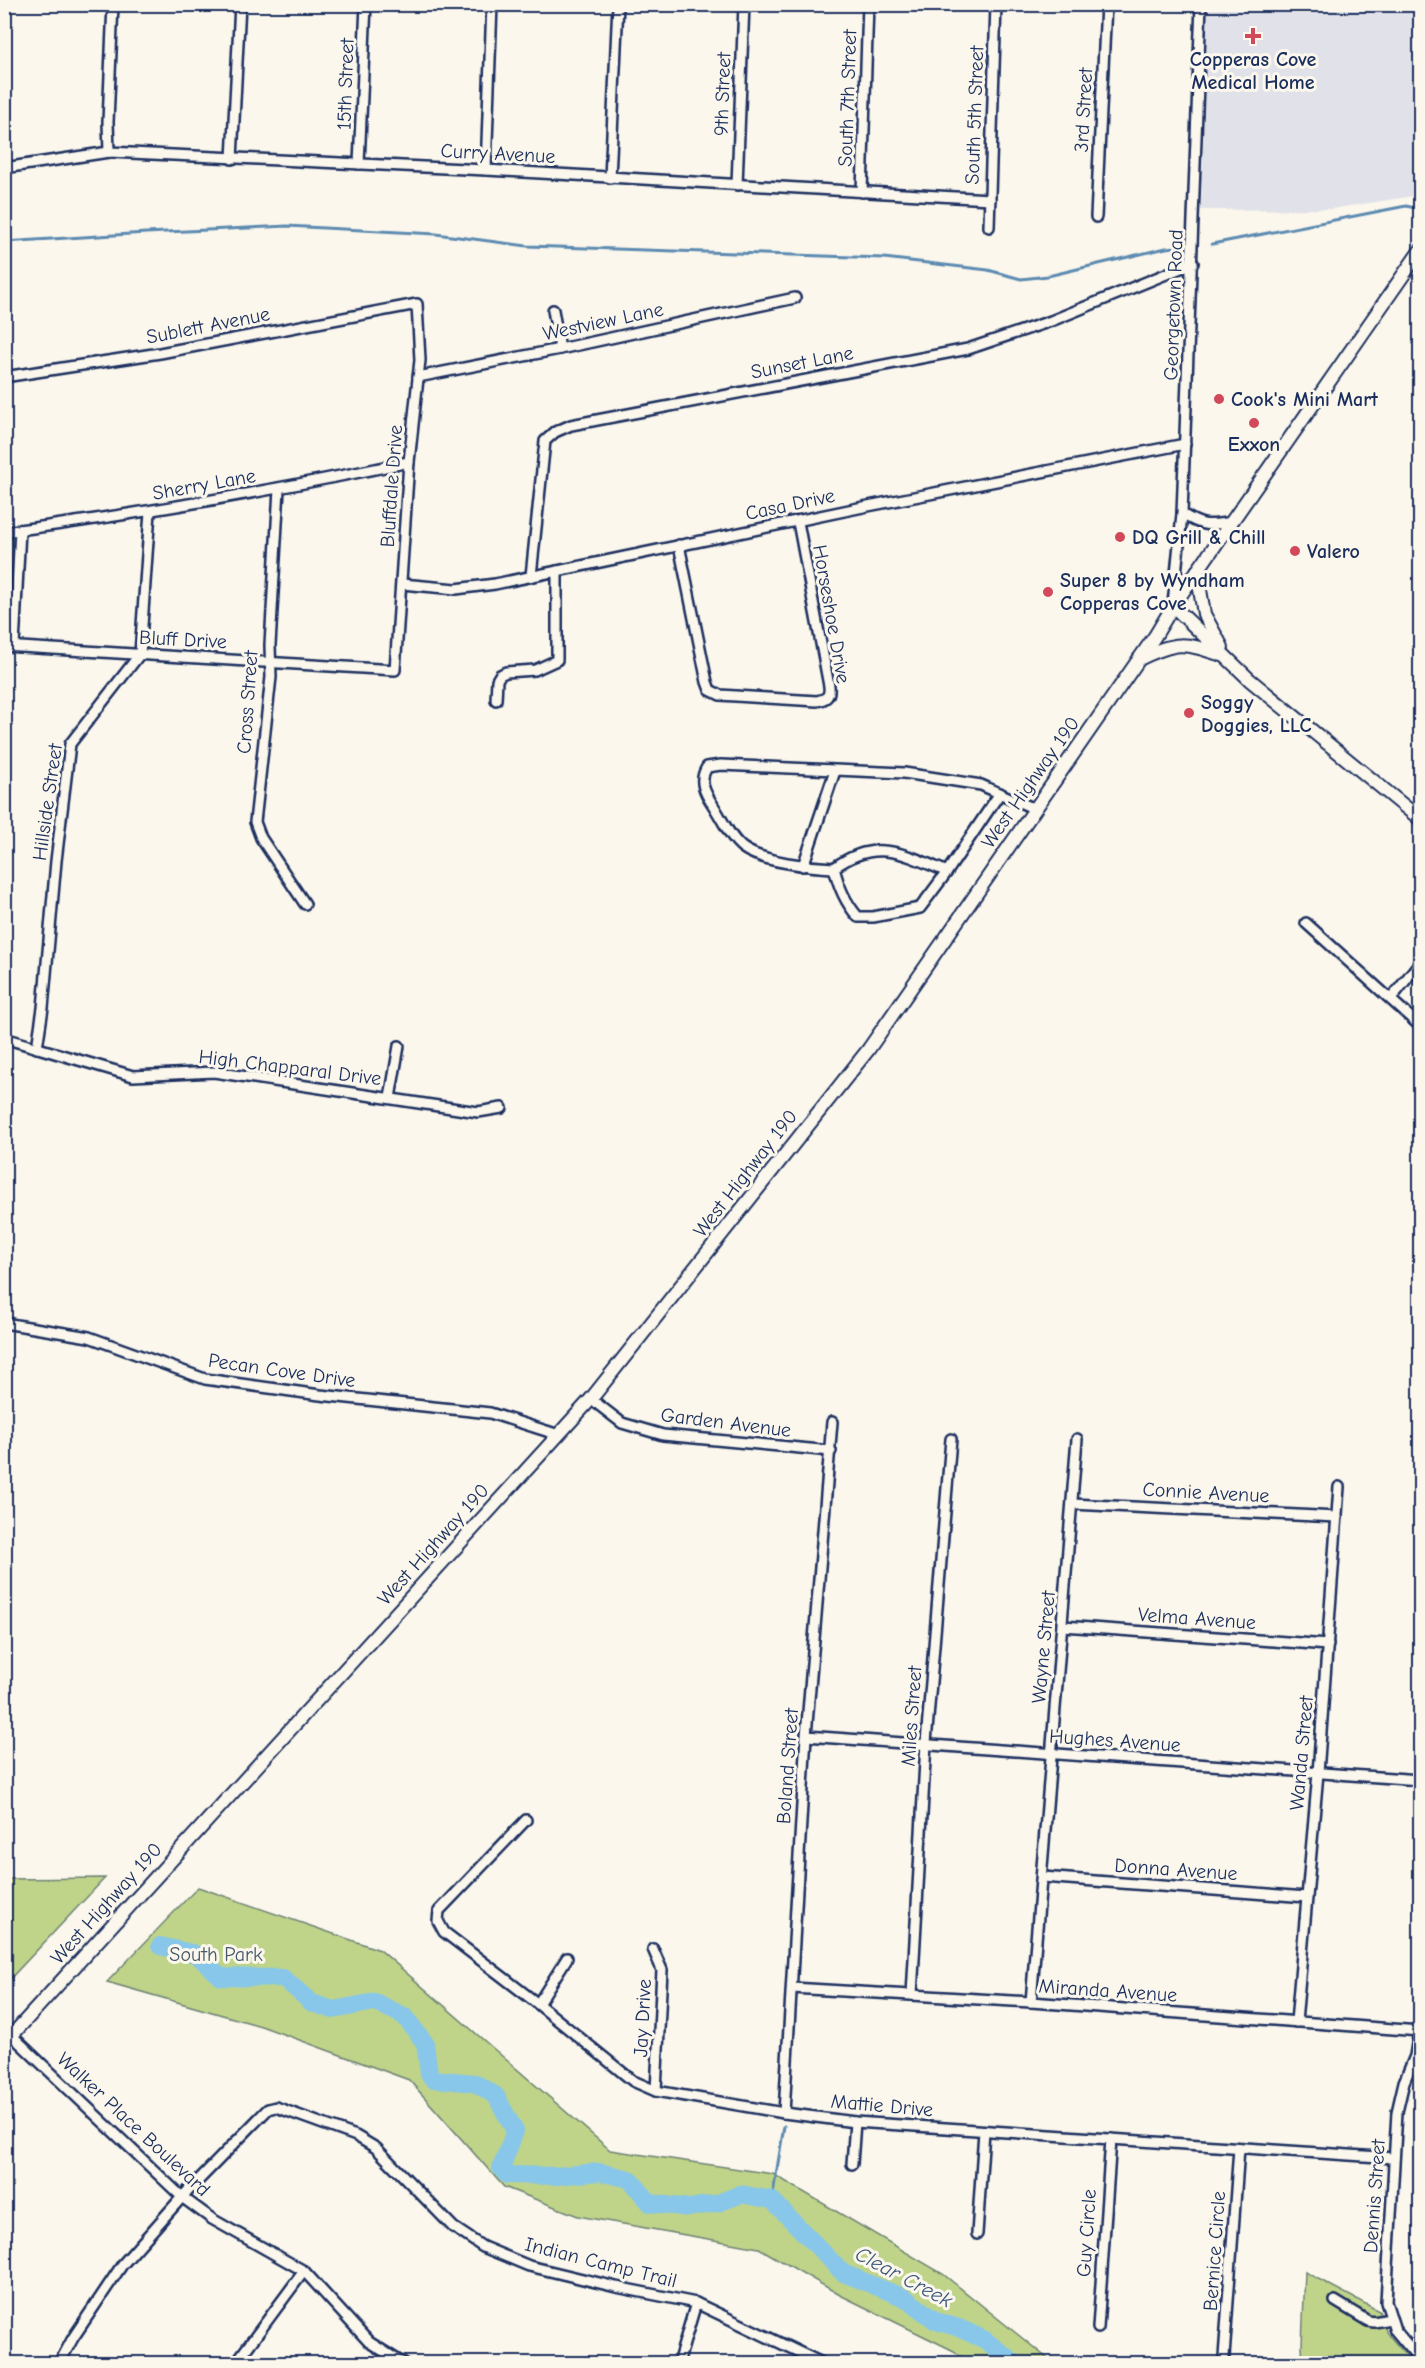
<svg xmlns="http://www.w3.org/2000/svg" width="1425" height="2368" font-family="'Comic Neue',sans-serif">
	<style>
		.built { fill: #e1e2e9 }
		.green { fill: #bfd489; stroke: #6d8274; stroke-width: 1.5 }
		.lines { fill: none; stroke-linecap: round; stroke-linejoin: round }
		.stream { stroke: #5c8ab1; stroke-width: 3 }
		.river { stroke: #88c7e9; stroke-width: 18 }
		.minor-casing { stroke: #1b2f5e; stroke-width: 14 }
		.major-casing { stroke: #1b2f5e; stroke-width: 16 }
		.minor { stroke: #fbf7ec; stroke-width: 9 }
		.major { stroke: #fbf7ec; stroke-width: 12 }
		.poi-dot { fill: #d1495b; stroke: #fbf7ec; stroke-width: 2 }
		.labels { text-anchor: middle; stroke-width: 6; stroke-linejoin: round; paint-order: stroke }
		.poi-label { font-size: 20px; font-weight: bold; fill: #1b2f5e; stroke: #fbf7ec; text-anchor: start }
		.street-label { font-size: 20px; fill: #1b2f5e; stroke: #fbf7ec }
		.park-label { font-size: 20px; fill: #445869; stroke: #fbf7ec }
		.water-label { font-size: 21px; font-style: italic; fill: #365581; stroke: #fbf7ec }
	</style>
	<rect width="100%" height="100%" fill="#fbf7ec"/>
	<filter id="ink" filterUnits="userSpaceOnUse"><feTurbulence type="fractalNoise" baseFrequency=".0167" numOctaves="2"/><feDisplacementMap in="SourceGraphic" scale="12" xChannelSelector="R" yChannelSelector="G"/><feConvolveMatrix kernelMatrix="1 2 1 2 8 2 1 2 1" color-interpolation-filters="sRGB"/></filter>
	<g filter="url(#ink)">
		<polygon class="built" points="1208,5 1420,5 1420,195 1331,209 1201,210"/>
		<g class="green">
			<polygon points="105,1878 5,1984 5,1879"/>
			<polygon points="198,1887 380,1950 610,2150 773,2174 943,2274 1053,2363 969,2363 954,2351 840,2295 759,2248 578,2216 504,2187 409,2080 261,2026 107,1982"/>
			<polygon points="1305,2272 1379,2311 1387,2333 1413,2363 1303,2364 1302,2345"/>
		</g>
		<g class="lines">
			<g class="stream">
				<polyline points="4,242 146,233 287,226 436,234 527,246 884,258 988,270 1021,279 1048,276 1166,248 1185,246"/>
				<polyline points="1212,244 1406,206 1420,209"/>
				<polyline points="772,2200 784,2126"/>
			</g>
			<polyline class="river" points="160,1946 196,1954 221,1977 283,1978 312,2003 333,2010 375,2002 404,2016 425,2043 429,2074 433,2079 475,2083 496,2096 515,2131 501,2168 507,2175 556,2176 599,2172 630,2179 650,2203 689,2208 718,2203 741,2194 772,2200 843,2273 905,2298 936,2321 959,2328 985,2340 1016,2364"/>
			<g class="minor-casing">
				<g id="minor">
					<polyline points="109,152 108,122 113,4"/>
					<polyline points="232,159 240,4"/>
					<polyline points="359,164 366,4"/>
					<polyline points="4,168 109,152 486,170 990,199"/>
					<polyline points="486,170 492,4"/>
					<polyline points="610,178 618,4"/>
					<polyline points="737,185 744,4"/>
					<polyline points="862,192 868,4"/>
					<polyline points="1096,217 1106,4"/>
					<polyline points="989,227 996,4"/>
					<polyline points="553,310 560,349"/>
					<polyline points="4,377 160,353 417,304 420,360 409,462 395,670 4,646"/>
					<polyline points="418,377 560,349 795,298"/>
					<polyline points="279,489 270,645 271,677 255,822 261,838 305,904"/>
					<path d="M1182 514C1203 527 1208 526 1232 522"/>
					<path d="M4 532C141 514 275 490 409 462"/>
					<path d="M679 545 707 682 710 690 720 695 817 701C827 699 830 696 829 686L798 522"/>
					<polyline points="531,576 545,441 555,432 571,425 968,349 1051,321 1193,263"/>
					<polyline points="402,584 456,589 495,584 868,506 1185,444"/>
					<polyline points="1173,604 1182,514 1201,4"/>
					<polyline points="14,646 20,530"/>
					<polyline points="496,700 497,680 500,675 506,672 535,670 557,660 557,571"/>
					<polyline points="803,866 835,771"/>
					<path d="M834 868C839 887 845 902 858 917H873L920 908 947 872 1000 793"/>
					<path d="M947 872C905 854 876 837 834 868 811 867 762 862 743 848 730 838 722 819 713 805 705 793 698 781 707 767L721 765 904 773 981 785 1035 809"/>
					<polyline points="1306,923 1420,1026"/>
					<polyline points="1391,999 1420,962"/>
					<polyline points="4,1038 133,1076 214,1072 478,1112 502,1108"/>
					<polyline points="37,1048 43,1008 56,861 70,744 140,654 150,512"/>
					<polyline points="390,1098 399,1046"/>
					<polyline points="4,1323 89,1337 205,1379 320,1395 490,1413 559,1435"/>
					<polyline points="591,1399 622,1423 663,1435 831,1451"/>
					<polyline points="1072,1504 1337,1517"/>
					<polyline points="1063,1626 1328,1645"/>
					<polyline points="806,1736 1420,1780"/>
					<polyline points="526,1820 439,1911 438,1921 444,1932 538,2004 633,2081 656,2091 784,2113 855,2122 1394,2158"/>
					<polyline points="1042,1877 1307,1897"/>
					<polyline points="653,1949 662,1970 656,2091"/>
					<polyline points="792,1988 1031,2002 1420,2031"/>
					<polyline points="912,1995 926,1743 951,1439"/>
					<polyline points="1031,2002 1077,1439"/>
					<polyline points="538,2004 567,1958"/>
					<polyline points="1296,2022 1318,1773 1339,1487"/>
					<polyline points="1420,2026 1415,2056 1404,2082 1397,2112 1386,2302 1395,2330 1420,2360"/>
					<polyline points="4,2028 182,2197 212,2219 304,2271 369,2342 404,2364"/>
					<polyline points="784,2113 806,1736 832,1422"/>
					<polyline points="852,2164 855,2122"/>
					<polyline points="977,2234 984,2131"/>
					<polyline points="1335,2301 1368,2321 1374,2322 1390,2319"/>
					<polyline points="1098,2328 1111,2139"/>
					<polyline points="1224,2357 1239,2148"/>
					<polyline points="59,2364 73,2338 122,2265 182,2197 268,2109 276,2107 356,2136 376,2148 453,2227 483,2247 529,2266 616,2287 696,2303 824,2364"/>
					<polyline points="235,2364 304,2271"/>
					<polyline points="678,2364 696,2303"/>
				</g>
			</g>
			<g class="major-casing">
				<g id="major">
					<polyline points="1197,571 1204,614 1222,647"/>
					<polyline points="1173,606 1250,680 1420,819"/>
					<path d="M1139 659C1177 641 1183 642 1222 655"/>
					<polyline points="4,2044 591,1399 868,1050 1155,636 1173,606 1420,251"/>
				</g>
			</g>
			<use href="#minor" class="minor"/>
			<use href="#major" class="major"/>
		</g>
	</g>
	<g class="poi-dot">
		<path d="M1250 27h6v6h6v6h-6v6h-6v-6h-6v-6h6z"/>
		<circle cx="1219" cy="399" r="6"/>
		<circle cx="1254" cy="423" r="6"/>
		<circle cx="1120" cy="537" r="6"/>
		<circle cx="1295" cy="551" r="6"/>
		<circle cx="1048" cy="592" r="6"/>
		<circle cx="1189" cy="713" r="6"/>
	</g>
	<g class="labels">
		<g class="poi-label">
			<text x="1253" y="66" text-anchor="middle">Copperas Cove<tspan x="1253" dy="23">Medical Home</tspan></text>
			<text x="1231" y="406">Cook's Mini Mart</text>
			<text x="1254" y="451" text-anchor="middle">Exxon</text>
			<text x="1132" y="544">DQ Grill &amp; Chill</text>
			<text x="1307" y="558">Valero</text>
			<text x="1060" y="587">Super 8 by Wyndham<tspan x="1060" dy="23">Copperas Cove</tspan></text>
			<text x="1201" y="709">Soggy<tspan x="1201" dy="23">Doggies, LLC</tspan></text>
		</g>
		<g class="street-label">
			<text transform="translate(345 84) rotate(-88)" y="7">15th Street</text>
			<text transform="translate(722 94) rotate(-88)" y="7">9th Street</text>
			<text transform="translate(847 98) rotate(-88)" y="7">South 7th Street</text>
			<text transform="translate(1083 110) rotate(-87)" y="7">3rd Street</text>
			<text transform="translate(974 115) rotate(-88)" y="7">South 5th Street</text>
			<text transform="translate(498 153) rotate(3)" y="7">Curry Avenue</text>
			<text transform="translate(1173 305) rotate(-88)" y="7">Georgetown Road</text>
			<text transform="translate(603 321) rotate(-12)" y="7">Westview Lane</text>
			<text transform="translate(208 325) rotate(-11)" y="7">Sublett Avenue</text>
			<text transform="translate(802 362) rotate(-11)" y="7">Sunset Lane</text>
			<text transform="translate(204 484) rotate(-10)" y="7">Sherry Lane</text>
			<text transform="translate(391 486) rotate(-86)" y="7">Bluffdale Drive</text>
			<text transform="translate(790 504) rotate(-12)" y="7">Casa Drive</text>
			<text transform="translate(832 614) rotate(80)" y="7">Horseshoe Drive</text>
			<text transform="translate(183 639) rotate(3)" y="7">Bluff Drive</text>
			<text transform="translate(247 702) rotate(-86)" y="7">Cross Street</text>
			<text transform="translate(1030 782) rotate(-55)" y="7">West Highway 190</text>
			<text transform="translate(47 802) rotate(-82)" y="7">Hillside Street</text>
			<text transform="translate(290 1067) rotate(7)" y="7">High Chapparal Drive</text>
			<text transform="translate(745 1173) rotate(-52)" y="7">West Highway 190</text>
			<text transform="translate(282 1370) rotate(8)" y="7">Pecan Cove Drive</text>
			<text transform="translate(726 1422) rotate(7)" y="7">Garden Avenue</text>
			<text transform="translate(1206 1492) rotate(3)" y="7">Connie Avenue</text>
			<text transform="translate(433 1544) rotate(-48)" y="7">West Highway 190</text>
			<text transform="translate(1197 1618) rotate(4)" y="7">Velma Avenue</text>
			<text transform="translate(1043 1647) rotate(-85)" y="7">Wayne Street</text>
			<text transform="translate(911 1716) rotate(-86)" y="7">Miles Street</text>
			<text transform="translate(1115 1740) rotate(4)" y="7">Hughes Avenue</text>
			<text transform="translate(1301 1753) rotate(-85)" y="7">Wanda Street</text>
			<text transform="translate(787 1766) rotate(-86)" y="7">Boland Street</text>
			<text transform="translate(1176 1869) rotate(4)" y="7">Donna Avenue</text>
			<text transform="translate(106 1903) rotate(-48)" y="7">West Highway 190</text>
			<text transform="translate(1108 1990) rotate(4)" y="7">Miranda Avenue</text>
			<text transform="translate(642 2018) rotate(-87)" y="7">Jay Drive</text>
			<text transform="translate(882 2105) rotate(5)" y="7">Mattie Drive</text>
			<text transform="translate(134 2124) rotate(43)" y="7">Walker Place Boulevard</text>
			<text transform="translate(1374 2196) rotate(-86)" y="7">Dennis Street</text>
			<text transform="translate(1086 2233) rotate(-86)" y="7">Guy Circle</text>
			<text transform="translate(1214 2251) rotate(-86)" y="7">Bernice Circle</text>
			<text transform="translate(601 2262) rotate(14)" y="7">Indian Camp Trail</text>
		</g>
		<g class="park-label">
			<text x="216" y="1961">South Park</text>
		</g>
		<g class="water-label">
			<text transform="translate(904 2277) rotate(28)" y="7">Clear Creek</text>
		</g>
	</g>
	<rect width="1425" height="2368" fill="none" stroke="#fbf7ec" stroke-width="24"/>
	<rect x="12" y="12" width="1401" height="2344" fill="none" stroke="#1b2f5e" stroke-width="2" filter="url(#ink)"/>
</svg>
